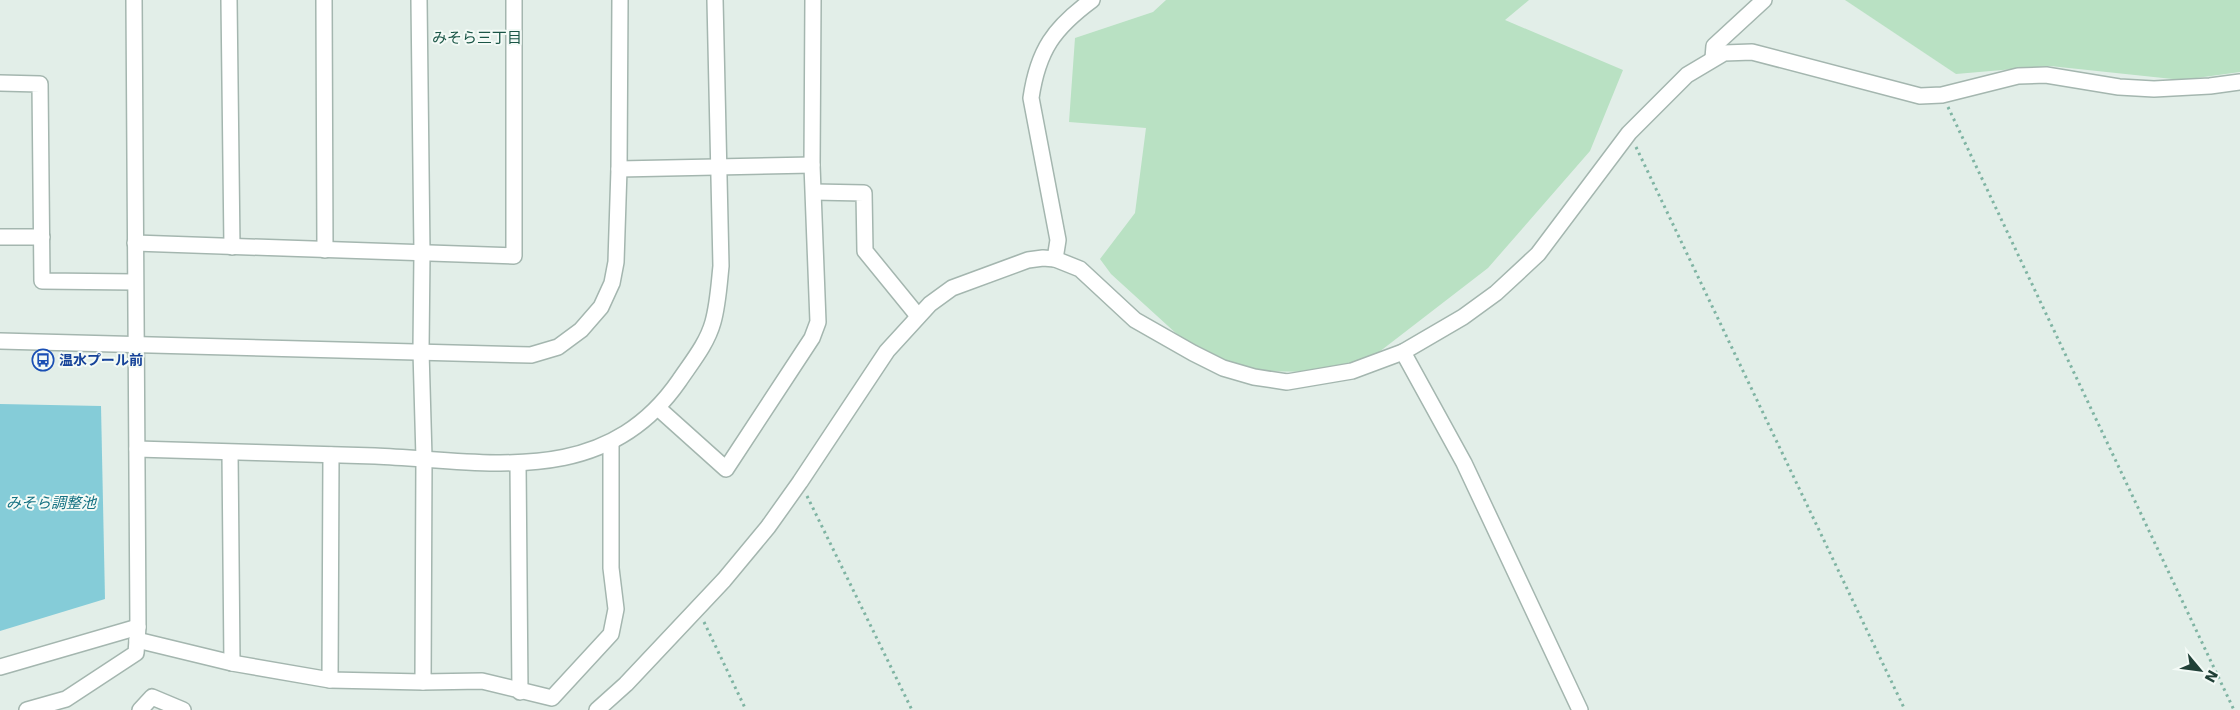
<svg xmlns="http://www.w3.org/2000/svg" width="2240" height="710" font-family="'DejaVu Sans','Noto Sans JP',sans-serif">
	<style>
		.green { fill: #b9e1c3 }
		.water { fill: #85ccd8 }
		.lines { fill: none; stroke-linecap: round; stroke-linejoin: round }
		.minor-casing { stroke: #a4b6af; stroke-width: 18 }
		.path { stroke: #7fb4a3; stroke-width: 3; stroke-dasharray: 2.5 4; stroke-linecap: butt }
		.minor { stroke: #fff; stroke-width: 15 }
		.labels { text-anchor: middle; stroke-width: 4; stroke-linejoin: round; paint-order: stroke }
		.transit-label { font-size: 14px; font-weight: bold; fill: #164399; stroke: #f3faf6; text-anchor: start }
		.neighbourhood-label { font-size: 15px; fill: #1a5546; stroke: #f3faf6 }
		.water-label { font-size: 15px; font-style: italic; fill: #147182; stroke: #f3faf6 }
	</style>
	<rect width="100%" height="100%" fill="#e2eee8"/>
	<g class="green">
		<polygon points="1166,0 1529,0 1505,20 1623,70 1590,151 1488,268 1370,359 1318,372 1263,371 1234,365 1179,336 1111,274 1100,259 1135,213 1146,128 1069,122 1075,38 1153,12"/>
		<polygon points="1845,0 2240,0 2240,72 2182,80 2050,66 1956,74"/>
	</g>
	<polygon class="water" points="0,404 101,406 105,599 0,631"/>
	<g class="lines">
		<g class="minor-casing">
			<g id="minor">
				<polyline points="229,0 232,247"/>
				<polyline points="324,0 325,250"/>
				<polyline points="419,0 422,253 421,351 424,458 423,682 482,681 552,698 611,634 616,609 611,568 611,443"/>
				<polyline points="1713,58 1714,46 1764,0"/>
				<polyline points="0,83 40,84 42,281 135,282"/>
				<polyline points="619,169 812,165"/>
				<polyline points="814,192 864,193 865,251 918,316"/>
				<polyline points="0,237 42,237"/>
				<polyline points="135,243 514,256 514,0"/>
				<path d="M1055 259 1058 240 1031 98C1038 50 1054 28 1092 0"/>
				<polyline points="0,341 531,355 558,347 581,330 601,307 612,283 616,262 619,169 620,0"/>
				<polyline points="1403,352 1464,463 1580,710"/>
				<polyline points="658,408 726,469 812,338 818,322 812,165 813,0"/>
				<path d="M137 449C216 452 296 453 375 456 488 461 604 489 679 381 691 363 707 344 713 322 718 304 719 285 721 266L715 0"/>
				<polyline points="230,453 232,663"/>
				<polyline points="518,464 520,692"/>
				<polyline points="137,640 232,663 330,680 423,682"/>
				<polyline points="0,667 138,627"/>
				<polyline points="330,680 331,455"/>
				<polyline points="27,710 66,699 136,653 138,627 134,0"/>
				<polyline points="140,710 152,697 183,710"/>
				<polyline points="597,710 626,684 724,580 768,527 800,482 887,351 930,304 952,288 1028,260 1043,258 1055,259 1080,269 1135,320 1193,353 1223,368 1254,377 1287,382 1352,371 1403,352 1463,317 1496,293 1538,254 1629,133 1687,75 1724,53 1752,52 1920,96 1942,95 2018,76 2046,75 2119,87 2154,89 2210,86 2240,82"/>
			</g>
		</g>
		<g class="path">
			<polyline points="1948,107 2234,710"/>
			<polyline points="1636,147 1905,710"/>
			<polyline points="807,496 912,710"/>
			<polyline points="704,622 746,710"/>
		</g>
		<use href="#minor" class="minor"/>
	</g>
	<defs>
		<g id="bus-ring" transform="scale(1.125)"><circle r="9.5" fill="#f3faf6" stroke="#1a4fb4" stroke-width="1.5"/><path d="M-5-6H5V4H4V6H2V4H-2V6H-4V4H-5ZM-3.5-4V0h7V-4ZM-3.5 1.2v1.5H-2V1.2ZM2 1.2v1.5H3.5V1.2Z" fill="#1a4fb4"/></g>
	</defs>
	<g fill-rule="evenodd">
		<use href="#bus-ring" x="43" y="360"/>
	</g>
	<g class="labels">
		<g class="transit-label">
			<text x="59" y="365">温水プール前</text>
		</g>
		<g class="neighbourhood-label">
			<text x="477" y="43">みそら三丁目</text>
		</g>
		<g class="water-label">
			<text x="51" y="508">みそら調整池</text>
		</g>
	</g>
	<g transform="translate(2200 670) rotate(119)" stroke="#f3faf6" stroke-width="4" paint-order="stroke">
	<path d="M0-4L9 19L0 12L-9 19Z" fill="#204037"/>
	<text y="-8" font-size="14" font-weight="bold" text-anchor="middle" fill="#204037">N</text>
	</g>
</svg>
